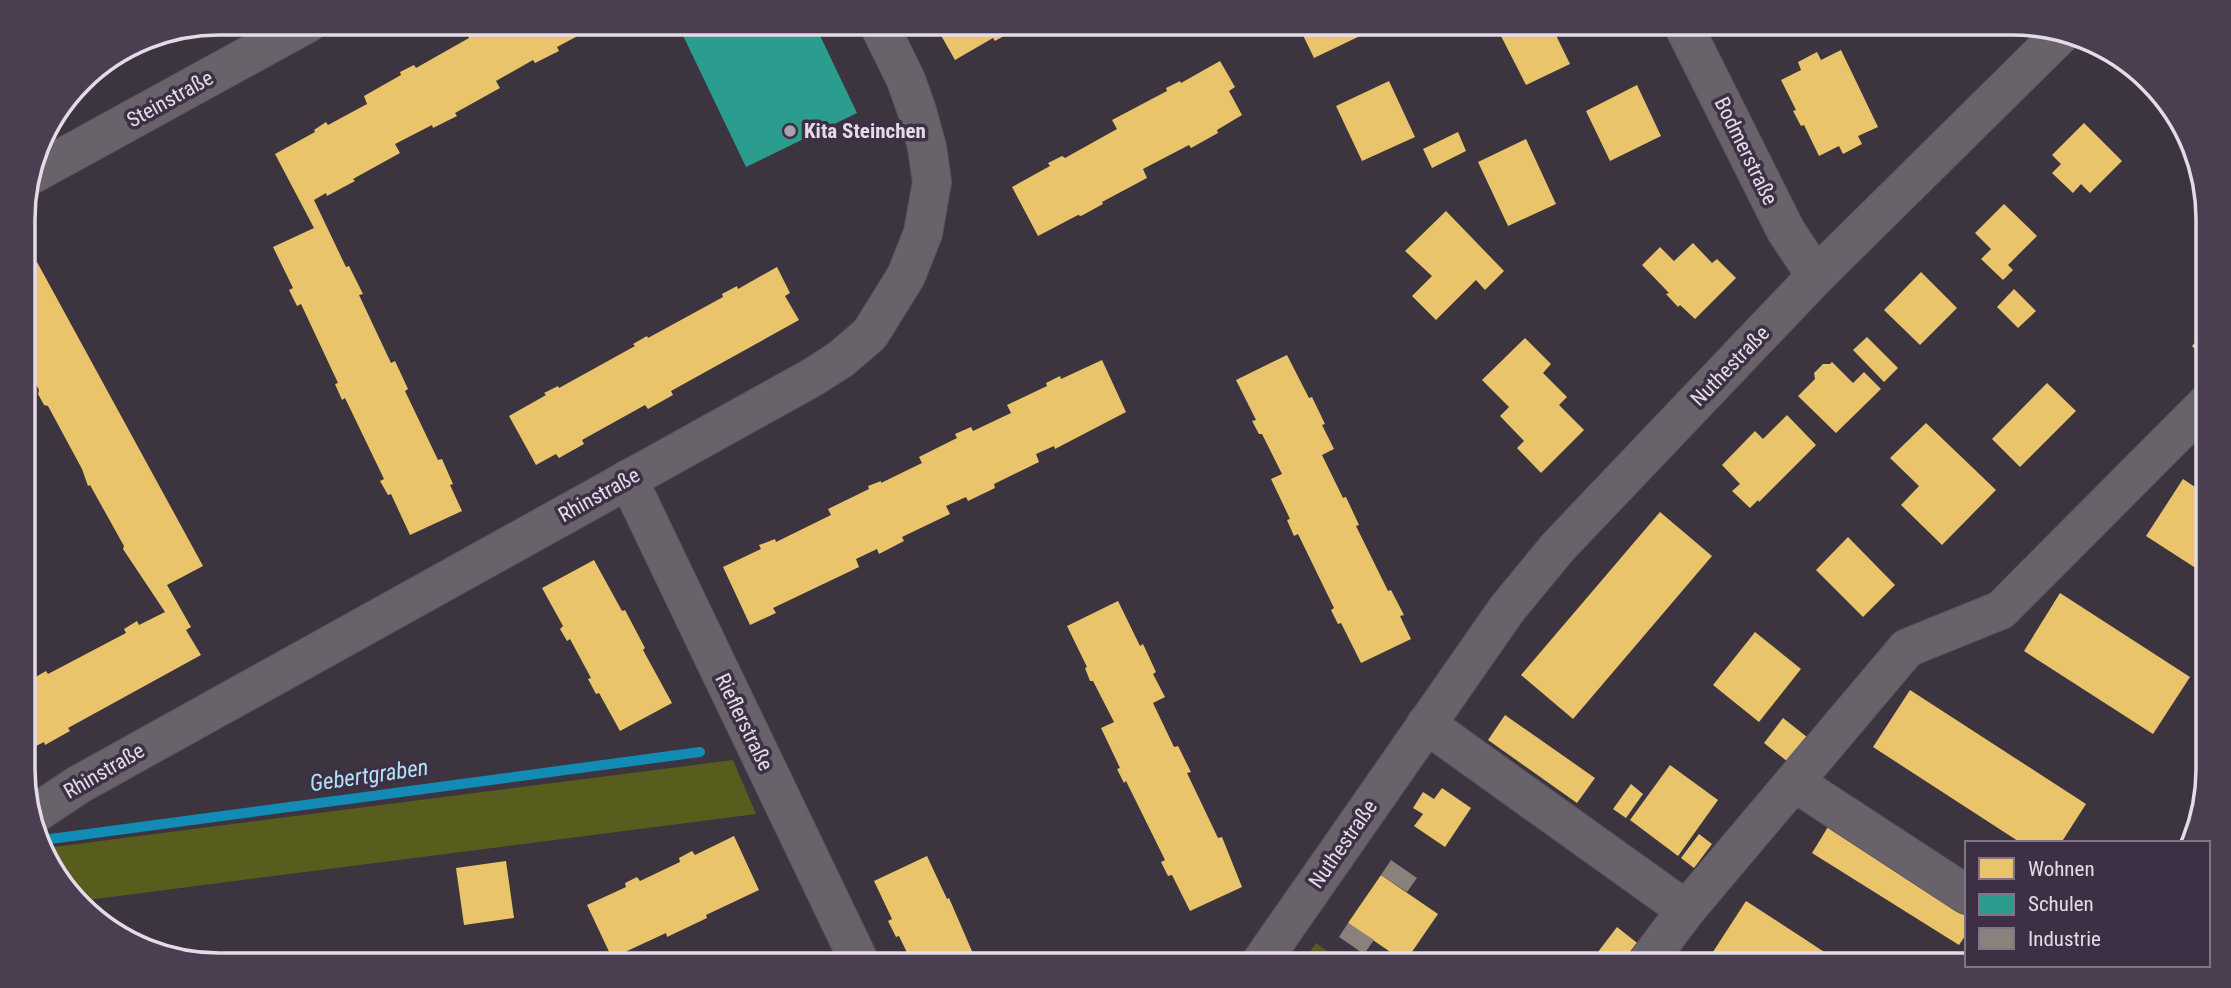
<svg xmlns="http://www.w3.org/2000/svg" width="2231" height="988" font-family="'Roboto Condensed',sans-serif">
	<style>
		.green { fill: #585c1d }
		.homes { fill: #e9c46a }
		.schools { fill: #2a9d8f }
		.industry { fill: #8a817c }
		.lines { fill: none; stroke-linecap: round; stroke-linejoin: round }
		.stream { stroke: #128cb4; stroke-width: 10 }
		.minor-casing { stroke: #5a535c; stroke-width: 40 }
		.minor { stroke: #68626b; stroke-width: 38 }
		.poi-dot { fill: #a9a1ad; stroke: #3e3044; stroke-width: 2.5 }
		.labels { text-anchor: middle; stroke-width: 7; stroke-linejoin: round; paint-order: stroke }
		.street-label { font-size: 21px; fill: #e4dbe8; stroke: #3e3044 }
		.poi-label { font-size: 21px; font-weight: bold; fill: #e4dbe8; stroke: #3e3044; text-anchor: start }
		.water-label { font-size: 23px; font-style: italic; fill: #b1e2f9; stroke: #3e3044 }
		.rim { fill: none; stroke: #e4dbe8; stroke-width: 3.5 }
	</style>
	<rect width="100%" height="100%" fill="#3c353f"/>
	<g class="green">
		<polygon points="733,760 756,814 80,901 63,889 46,848"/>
		<polygon points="1316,943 1346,965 1301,965"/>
	</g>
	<g class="homes">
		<polygon points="482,23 602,23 557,47 559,51 535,63 533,60 496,81 500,88 455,113 457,116 433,128 432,125 395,144 400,153 353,179 355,181 327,196 326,193 314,200 346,267 349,266 363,294 359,295 391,363 395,361 408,389 405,391 438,460 442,459 453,484 450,485 462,511 410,535 391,494 388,495 380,481 384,479 345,398 342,400 335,384 338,383 301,304 297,306 289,290 293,288 273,247 314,228 275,154 315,132 314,130 326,122 328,125 367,104 364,96 401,75 400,72 414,65 416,68 469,38 466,31"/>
		<polygon points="934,23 1021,23 1017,25 1018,28 995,41 993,38 955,60"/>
		<polygon points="1297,23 1353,23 1360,36 1314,58"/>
		<polygon points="1527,23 1550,23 1570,64 1526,85 1501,36"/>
		<polygon points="1841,50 1878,127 1858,136 1862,144 1843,154 1839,146 1819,156 1804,125 1801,126 1793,111 1796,110 1781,80 1801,70 1798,62 1817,52 1821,60"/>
		<polygon points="1220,61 1235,87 1229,91 1242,115 1217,130 1218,133 1191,148 1189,145 1143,169 1147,178 1102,202 1103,204 1081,216 1078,215 1038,236 1012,187 1050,166 1048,163 1062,156 1065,158 1117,129 1112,120 1167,91 1166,88 1180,81 1181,83"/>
		<polygon points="1389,81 1415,137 1362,161 1336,106"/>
		<polygon points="1637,85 1661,136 1610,161 1586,111"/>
		<polygon points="2084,123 2122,161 2090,193 2081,184 2073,193 2052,173 2061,164 2052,155"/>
		<polygon points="1458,132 1466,151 1432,168 1423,149"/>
		<polygon points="1526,139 1556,204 1508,226 1478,162"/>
		<polygon points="2004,204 2037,236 2008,265 2013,270 2003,280 1981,259 1991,249 1975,233"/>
		<polygon points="1446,211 1504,271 1485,290 1476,280 1436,320 1412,296 1432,276 1405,251"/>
		<polygon points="1693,243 1712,263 1717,259 1736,278 1695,319 1680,305 1678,307 1666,294 1669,293 1642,265 1660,247 1674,261"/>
		<polygon points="37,262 203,566 167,585 191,627 186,630 201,655 68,728 70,731 45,745 44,742 24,752 24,687 33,682 32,679 46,671 48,674 126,633 124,629 137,621 139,625 165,612 123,549 124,546 90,485 88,486 82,469 48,406 44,405 38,394 39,390 24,363 23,269"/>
		<polygon points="777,267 790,293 785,296 799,320 671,391 673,395 648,409 645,405 582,440 584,444 559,458 556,454 536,465 509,416 546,395 544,393 558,386 559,388 635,346 633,344 647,336 648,338 723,297 722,294 737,286 738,289"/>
		<polygon points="1921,272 1957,308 1920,345 1884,310"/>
		<polygon points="2014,289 2036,311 2018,328 1997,307"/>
		<polygon points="2207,330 2207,361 2192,346"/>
		<polygon points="1867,337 1898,368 1884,382 1853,350"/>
		<polygon points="1525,338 1551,364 1543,373 1567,397 1559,405 1584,430 1541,473 1517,448 1524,441 1500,416 1509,407 1482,380"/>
		<polygon points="1287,355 1309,398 1312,397 1325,424 1322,425 1334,449 1322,455 1343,498 1346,497 1359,525 1356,526 1388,591 1391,590 1404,615 1400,616 1411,639 1361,663 1341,623 1338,624 1331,610 1334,608 1298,534 1294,536 1287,520 1290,519 1271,479 1282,474 1262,434 1259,434 1252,421 1256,420 1236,380"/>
		<polygon points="1102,360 1126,412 1055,449 1054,446 1036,454 1039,462 994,484 995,488 968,501 966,497 946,506 950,514 902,537 904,541 879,554 877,549 856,559 859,567 773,608 776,613 750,625 723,567 761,549 759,545 775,539 776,542 831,515 828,509 869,489 868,486 881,481 881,483 922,463 919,457 957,438 955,434 971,427 973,431 1011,413 1007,405 1047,386 1046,383 1060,376 1061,379"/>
		<polygon points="1832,362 1853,383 1864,372 1881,389 1836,433 1798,396 1815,379 1814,373 1823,364 1830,364"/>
		<polygon points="2047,383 2076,411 2020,467 1992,439"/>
		<polygon points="1787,415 1816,445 1759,502 1758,500 1750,508 1732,491 1740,484 1722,465 1755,431 1763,439"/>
		<polygon points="1926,423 1996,490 1942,545 1901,505 1919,486 1890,458"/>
		<polygon points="2183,479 2207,495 2208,576 2146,536"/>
		<polygon points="1660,512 1712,556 1573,719 1521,675"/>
		<polygon points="1848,537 1895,585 1863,617 1816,570"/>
		<polygon points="594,560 622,611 625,610 645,648 643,650 672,703 620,731 599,693 596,694 588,679 591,678 570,639 567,641 560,629 563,626 542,588"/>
		<polygon points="2060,593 2190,677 2153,734 2024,651"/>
		<polygon points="1118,601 1140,646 1143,644 1156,672 1153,674 1165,697 1153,703 1174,747 1178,746 1191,772 1187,773 1218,838 1222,837 1242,887 1190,911 1172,875 1168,876 1161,862 1165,860 1126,781 1124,783 1117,769 1120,768 1101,728 1114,722 1093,681 1090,681 1085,668 1087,667 1067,626"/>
		<polygon points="1755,632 1801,669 1759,722 1713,685"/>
		<polygon points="1910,690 2086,804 2061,843 2021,843 1873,747"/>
		<polygon points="1505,715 1595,778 1577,803 1488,740"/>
		<polygon points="1783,718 1807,737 1788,762 1764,743"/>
		<polygon points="1670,765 1718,800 1678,856 1630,820"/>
		<polygon points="1631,784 1643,794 1626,818 1613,809"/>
		<polygon points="1442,788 1471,808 1445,847 1414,826 1423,814 1413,808 1423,792 1434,799"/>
		<polygon points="1828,827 1967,914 1967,933 1959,945 1812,853"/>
		<polygon points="1699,834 1712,844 1694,868 1681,858"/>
		<polygon points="734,836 759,890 706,915 707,918 667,937 666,933 612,958 587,905 626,887 625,883 637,877 640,881 680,862 679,858 692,851 695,855"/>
		<polygon points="927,856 947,899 949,898 978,965 913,965 899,936 896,937 888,921 892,919 874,881"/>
		<polygon points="506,861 514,918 464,925 456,868"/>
		<polygon points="1381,875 1438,914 1405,962 1348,923"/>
		<polygon points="1746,901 1803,938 1844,965 1720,965 1709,958"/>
		<polygon points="1617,927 1641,946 1626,965 1614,965 1598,952"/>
		<polygon points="203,957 234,961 233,965 202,962"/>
	</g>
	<polygon class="schools" points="677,23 814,23 857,113 746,167"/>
	<g class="industry">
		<polygon points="1391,860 1417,878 1407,892 1381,875"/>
		<polygon points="1348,923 1374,940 1364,954 1339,937"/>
	</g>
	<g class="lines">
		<polyline class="stream" points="43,840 700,752"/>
		<g class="minor-casing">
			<g id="minor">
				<polyline points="1682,23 1786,231 1816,276"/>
				<polyline points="31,175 308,23"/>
				<polyline points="628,479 861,965"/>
				<polyline points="1426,724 1686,910"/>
				<polyline points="1794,782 1967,895"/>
				<polyline points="33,815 78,785 813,377 841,359 870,334 906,276 923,233 932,182 927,147 917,111 906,80 878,23"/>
				<polyline points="1259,965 1507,609 1558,547 1816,276 2062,33"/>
				<polyline points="1645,965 1686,910 1907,648 2001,610 2207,403"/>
			</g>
		</g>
		<use href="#minor" class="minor"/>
	</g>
	<circle class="poi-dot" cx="790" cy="131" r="7"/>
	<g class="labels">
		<g class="street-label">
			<text transform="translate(170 99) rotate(-29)" y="7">Steinstraße</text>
			<text transform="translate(1746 151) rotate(64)" y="7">Bodmerstraße</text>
			<text transform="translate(1730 366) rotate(-46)" y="7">Nuthestraße</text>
			<text transform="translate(599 495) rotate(-29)" y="7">Rhinstraße</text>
			<text transform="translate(744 722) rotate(64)" y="7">Rieflerstraße</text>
			<text transform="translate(104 771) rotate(-30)" y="7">Rhinstraße</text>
			<text transform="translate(1343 844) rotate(-55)" y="7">Nuthestraße</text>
		</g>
		<g class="poi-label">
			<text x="804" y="138">Kita Steinchen</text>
		</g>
		<g class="water-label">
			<text transform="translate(369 775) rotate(-8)" y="8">Gebertgraben</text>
		</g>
	</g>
	<path d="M0 0H2231V988H0ZM219 35H2012A184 184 0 0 1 2196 219V769A184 184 0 0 1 2012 953H219A184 184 0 0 1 35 769V219A184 184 0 0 1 219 35Z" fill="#4b3e51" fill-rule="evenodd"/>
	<path class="rim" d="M219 35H2012A184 184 0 0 1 2196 219V769A184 184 0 0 1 2012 953H219A184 184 0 0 1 35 769V219A184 184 0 0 1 219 35Z"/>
	<rect x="1965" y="841" width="245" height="126" fill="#3e3044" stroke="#807486" stroke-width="2"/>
	<rect x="1979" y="858" width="35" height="21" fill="#e9c46a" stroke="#807486" stroke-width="2"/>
	<text x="2028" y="876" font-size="21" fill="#e4dbe8">Wohnen</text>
	<rect x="1979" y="894" width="35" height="21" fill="#2a9d8f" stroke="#807486" stroke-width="2"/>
	<text x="2028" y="911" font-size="21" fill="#e4dbe8">Schulen</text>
	<rect x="1979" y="928" width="35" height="21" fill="#8a817c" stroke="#807486" stroke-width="2"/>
	<text x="2028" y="946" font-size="21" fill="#e4dbe8">Industrie</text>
</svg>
